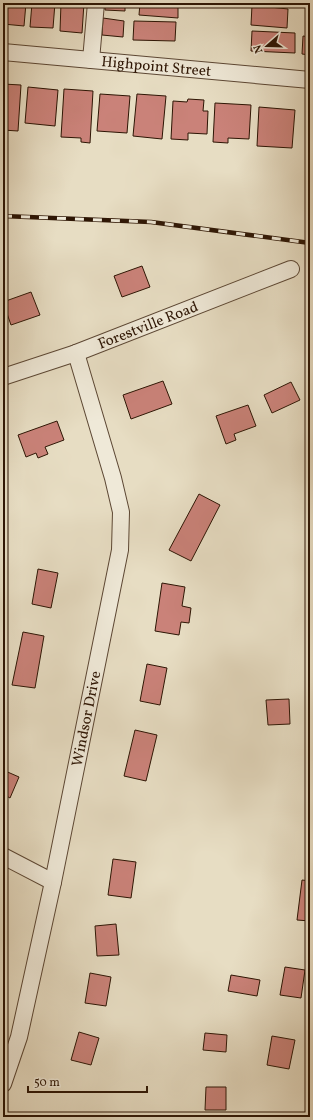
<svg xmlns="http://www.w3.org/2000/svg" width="313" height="1120" font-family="Vollkorn,serif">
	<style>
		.building { fill: #ca8279; stroke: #2d1504 }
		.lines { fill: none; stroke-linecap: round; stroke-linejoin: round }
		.minor-casing { stroke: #5c4734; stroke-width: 18 }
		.minor { stroke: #efe9d8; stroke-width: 16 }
		.rail-casing { stroke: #2d1504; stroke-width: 4.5 }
		.rail { stroke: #efe9d8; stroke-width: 3; stroke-dasharray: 9; stroke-linecap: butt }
		.labels { text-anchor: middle; stroke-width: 3; stroke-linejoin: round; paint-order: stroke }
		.street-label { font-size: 15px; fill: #2d1504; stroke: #efe9d8 }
	</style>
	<rect width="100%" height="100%" fill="#e7ddc3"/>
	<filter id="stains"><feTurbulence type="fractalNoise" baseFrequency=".005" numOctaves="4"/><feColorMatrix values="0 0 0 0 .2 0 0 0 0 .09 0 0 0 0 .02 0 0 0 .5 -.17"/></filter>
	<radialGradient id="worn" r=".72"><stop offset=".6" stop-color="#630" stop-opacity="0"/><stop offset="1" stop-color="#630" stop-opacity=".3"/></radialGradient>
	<g class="building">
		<polygon points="3,3 26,3 24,26 3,24"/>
		<polygon points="32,3 55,3 53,28 30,27"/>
		<polygon points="61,3 84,3 82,33 60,31"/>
		<polygon points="105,3 125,3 125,11 105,10"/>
		<polygon points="140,3 178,3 178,18 139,15"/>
		<polygon points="252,5 288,9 287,28 251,25"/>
		<rect x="306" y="11" width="4" height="19"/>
		<polygon points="103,18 124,21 123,37 102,35"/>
		<polygon points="134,21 176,22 175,41 133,40"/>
		<polygon points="252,31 295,33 295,53 251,51"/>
		<polygon points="303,36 310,37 310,55 302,54"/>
		<polygon points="3,84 21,85 18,131 3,130"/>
		<polygon points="28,87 58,90 55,126 25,123"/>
		<polygon points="64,89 93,91 90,143 81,142 81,138 61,137"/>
		<polygon points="100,94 130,96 127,133 97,131"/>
		<polygon points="137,94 166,96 162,139 133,136"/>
		<polygon points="188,99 204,100 203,111 208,111 207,134 188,133 188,140 171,139 173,101 187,102"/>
		<polygon points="215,103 251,105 249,139 228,138 228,143 213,142"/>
		<polygon points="259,107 295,110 292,148 257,146"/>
		<polygon points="142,266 150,287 122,297 114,276"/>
		<polygon points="31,292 40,315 11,325 3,302"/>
		<polygon points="163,381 172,404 131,419 123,395"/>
		<polygon points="291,382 300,400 272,413 264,395"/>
		<polygon points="248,405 256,426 234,434 236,440 226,444 216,416"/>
		<polygon points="57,421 64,440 45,447 48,454 38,458 36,453 26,457 18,435"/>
		<polygon points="199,494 220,505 191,561 169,550"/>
		<polygon points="38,569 58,573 51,608 32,604"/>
		<polygon points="162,583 185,587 182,606 191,608 189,623 181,622 179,635 155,631"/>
		<polygon points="23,632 44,636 35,688 12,685"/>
		<polygon points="147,664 167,668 160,705 140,701"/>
		<polygon points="289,699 290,724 268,725 266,700"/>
		<polygon points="135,730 157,735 146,781 124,776"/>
		<polygon points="3,770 19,777 10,798 3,794"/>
		<polygon points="113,859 136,862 131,898 108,895"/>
		<polygon points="302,880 310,881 310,921 297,920"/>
		<polygon points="116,924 119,955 97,956 95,926"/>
		<polygon points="285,967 305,970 301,998 280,995"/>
		<polygon points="90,973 111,977 106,1006 85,1003"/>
		<polygon points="231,975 260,980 257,996 228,991"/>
		<polygon points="79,1032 99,1038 91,1065 71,1060"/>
		<polygon points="205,1033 227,1035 226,1052 203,1050"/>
		<polygon points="272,1036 295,1040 289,1069 267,1065"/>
		<polygon points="206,1087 226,1087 226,1110 205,1110"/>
	</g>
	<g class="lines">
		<g class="minor-casing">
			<g id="minor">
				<path id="s1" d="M3 52 310 80"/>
				<polyline points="91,60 96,3"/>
				<path id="s2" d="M3 377 76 353 291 269"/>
				<polyline points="3,856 53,882"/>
				<path id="s3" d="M3 1084 19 1037 53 882 120 550 121 512 113 478 76 353"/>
			</g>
		</g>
		<use href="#minor" class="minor"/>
		<g class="rail-casing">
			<polyline id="rail" points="3,216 151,222 310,243"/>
		</g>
		<use href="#rail" class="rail"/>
	</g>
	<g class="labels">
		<g class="street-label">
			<text dy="5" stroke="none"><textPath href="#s1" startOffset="154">Highpoint Street</textPath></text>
			<text dy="5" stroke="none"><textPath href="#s2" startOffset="154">Forestville Road</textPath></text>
			<text dy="5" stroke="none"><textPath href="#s3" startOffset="375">Windsor Drive</textPath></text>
		</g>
	</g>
	<rect width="313" height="1120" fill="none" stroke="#e7ddc3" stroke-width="16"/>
	<rect x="4" y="4" width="305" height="1112" fill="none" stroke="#2d1504" stroke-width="2"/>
	<rect x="8" y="8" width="297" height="1104" fill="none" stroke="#2d1504"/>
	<g transform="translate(267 46) rotate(250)" stroke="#efe9d8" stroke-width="3" paint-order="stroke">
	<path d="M0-3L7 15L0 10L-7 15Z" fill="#2d1504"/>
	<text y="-6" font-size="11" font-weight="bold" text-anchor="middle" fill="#2d1504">N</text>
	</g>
	<path d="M28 1086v6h119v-6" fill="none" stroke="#2d1504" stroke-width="2"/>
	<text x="34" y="1086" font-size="12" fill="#2d1504" stroke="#efe9d8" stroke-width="3" paint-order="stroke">50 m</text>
	<rect width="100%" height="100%" filter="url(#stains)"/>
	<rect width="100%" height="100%" fill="url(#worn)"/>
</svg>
